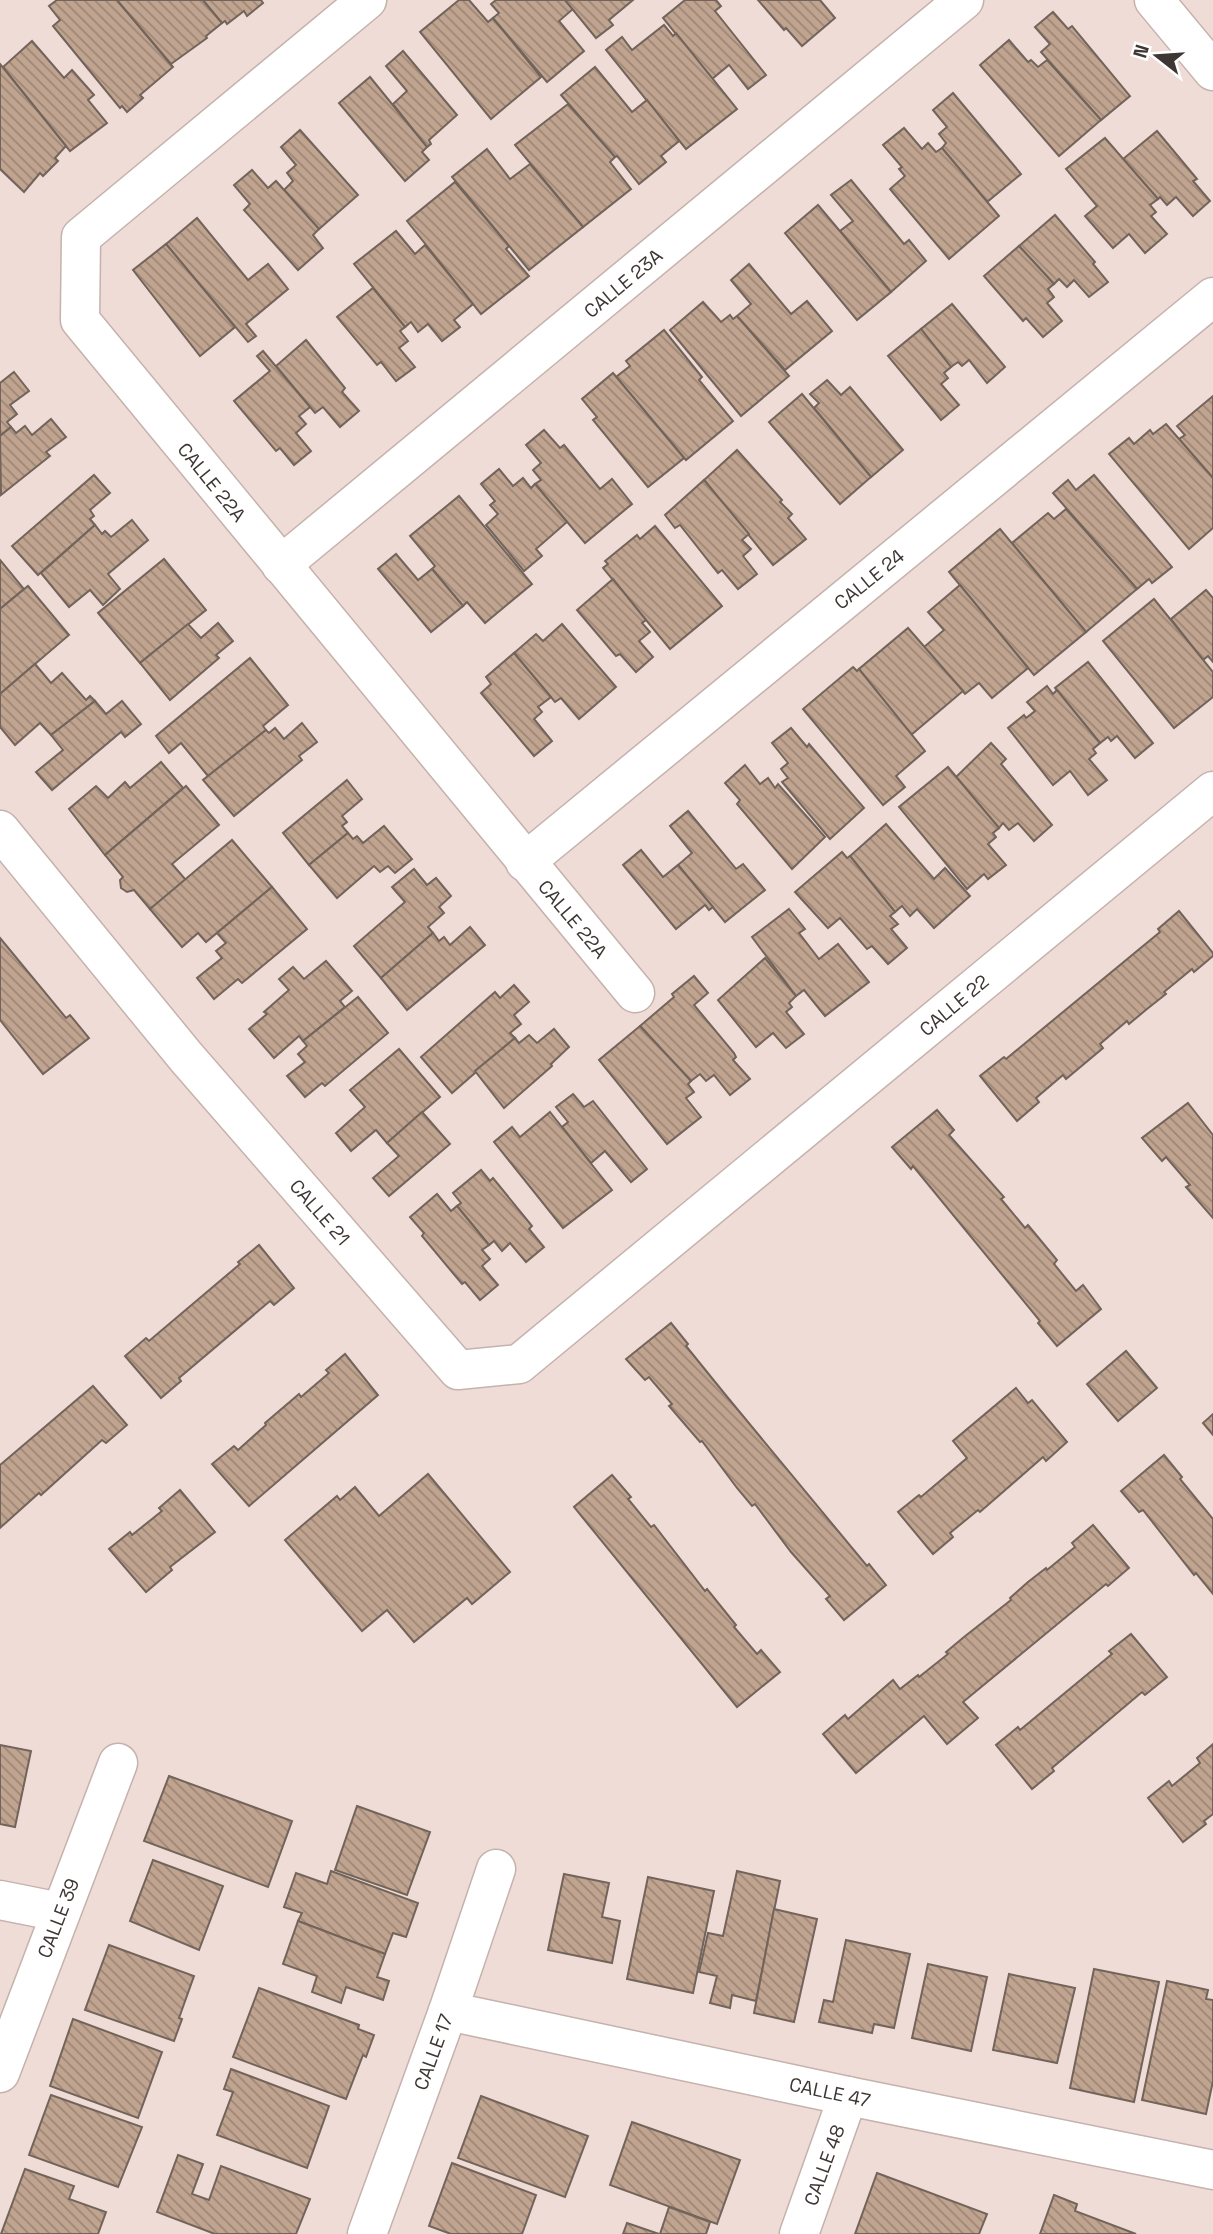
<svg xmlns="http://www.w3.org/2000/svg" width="1213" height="2234" font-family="'Space Grotesk',sans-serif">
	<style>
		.building { fill: url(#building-back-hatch); stroke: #72645a; stroke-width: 2 }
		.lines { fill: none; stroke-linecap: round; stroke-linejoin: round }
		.street-casing { stroke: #c5b2ac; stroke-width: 41 }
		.street { stroke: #fff; stroke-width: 38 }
		.labels { text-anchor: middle; stroke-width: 5; stroke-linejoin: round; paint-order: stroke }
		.street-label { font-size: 19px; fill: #3e3634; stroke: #fff }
	</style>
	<defs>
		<pattern id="building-back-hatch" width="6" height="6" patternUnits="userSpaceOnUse" patternTransform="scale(1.75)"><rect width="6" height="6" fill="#c0a490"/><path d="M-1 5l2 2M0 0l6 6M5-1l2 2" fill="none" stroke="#9d8676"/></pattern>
	</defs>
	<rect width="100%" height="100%" fill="#f0dcd6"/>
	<g class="building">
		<polygon points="57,0 117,0 173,67 140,95 143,98 127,112 122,106 120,108 53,26 60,20 49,6"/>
		<polygon points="117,0 203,0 222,23 206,36 207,38 171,64"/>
		<polygon points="203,0 261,0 263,3 247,16 244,11 227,24 225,21 222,23"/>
		<polygon points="459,0 469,0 488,22 493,18 541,77 491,119 420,32"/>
		<polygon points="496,0 565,0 573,9 559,21 584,51 547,82 493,18 499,13 491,4"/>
		<polygon points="565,0 633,0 609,20 613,25 596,38"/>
		<polygon points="685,0 716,0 721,6 715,11 766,75 748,89 729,65 712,79 663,18"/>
		<polygon points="758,0 820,0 835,18 802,46 786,28 784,30"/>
		<polygon points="1053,12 1068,29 1072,26 1130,96 1101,120 1041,52 1050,44 1035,27"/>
		<polygon points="664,25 673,36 676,33 737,109 686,149 606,50 622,37 632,50"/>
		<polygon points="1009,40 1028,62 1031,60 1038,67 1047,60 1101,120 1059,156 980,65"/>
		<polygon points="32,41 64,78 72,70 94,95 88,100 107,123 70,151 3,67"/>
		<polygon points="403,51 457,115 429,140 431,144 427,147 393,104 407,91 386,66"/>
		<polygon points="0,64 66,146 55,158 58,161 43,176 40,173 24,192 0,169"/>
		<polygon points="595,67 632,112 647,100 679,141 661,156 666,162 639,184 617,156 615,157 561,95"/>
		<polygon points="370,77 427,147 422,152 429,160 405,181 339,103"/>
		<polygon points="953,93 1021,174 987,202 942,148 946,143 939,134 947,127 933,110"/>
		<polygon points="568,104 615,157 610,162 631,189 583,227 515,145"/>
		<polygon points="904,128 922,149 928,143 936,152 942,148 999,216 949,259 890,189 905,176 899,169 902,167 883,145"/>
		<polygon points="300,130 358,195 319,229 284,190 293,181 287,173 296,165 281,147"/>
		<polygon points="1157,131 1197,179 1193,181 1210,201 1193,216 1176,197 1167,205 1160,197 1158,199 1123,159"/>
		<polygon points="1105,138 1158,199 1150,205 1156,212 1151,216 1167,234 1145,253 1129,234 1113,248 1085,216 1097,206 1066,169"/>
		<polygon points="487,149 510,179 530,164 583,227 529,270 452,177"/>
		<polygon points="252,170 268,188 276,181 319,229 313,235 323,248 298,270 244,210 250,204 234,185"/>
		<polygon points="851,180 904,244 909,240 926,261 891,292 840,231 853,221 831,195"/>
		<polygon points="455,182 509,246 506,249 529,276 481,314 407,221"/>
		<polygon points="818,205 891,292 857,320 785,233"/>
		<polygon points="1055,215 1095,262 1093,264 1108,282 1089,297 1074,280 1067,287 1059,279 1054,284 1019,246"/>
		<polygon points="197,218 248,280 268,264 288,289 246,324 256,336 248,342 166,244"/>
		<polygon points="396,231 415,254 425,245 473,304 454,320 460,327 442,341 428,324 418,332 411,322 405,327 354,264"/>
		<polygon points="166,244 235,327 200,356 133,270"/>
		<polygon points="1019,246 1054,284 1048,289 1054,297 1047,303 1062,321 1043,337 1026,318 1023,321 984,276"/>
		<polygon points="749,264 791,314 807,301 832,331 785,370 737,316 751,304 731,280"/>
		<polygon points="373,288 405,327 400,331 408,341 399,348 415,367 396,381 381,362 377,365 337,317"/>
		<polygon points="703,302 721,322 730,315 733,319 737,316 789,376 741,416 670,330"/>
		<polygon points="952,304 1005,367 987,383 969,360 962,366 958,362 951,367 921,329"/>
		<polygon points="921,329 951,367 944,373 948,378 941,384 959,405 941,420 888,356"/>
		<polygon points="664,330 702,377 699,380 733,421 686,460 616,377 630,366 626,361"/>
		<polygon points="306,340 345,388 342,392 359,411 340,427 323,407 315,413 276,366"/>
		<polygon points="263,351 310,407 299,416 306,424 296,433 311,451 294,465 280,448 276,451 234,401 270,371 257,356"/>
		<polygon points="14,372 29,391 10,405 17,414 7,422 11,427 0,436 0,383"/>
		<polygon points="613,373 684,458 648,487 593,420 597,417 582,399"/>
		<polygon points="827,380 841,395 850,387 903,450 871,477 814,408 819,403 810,394"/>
		<polygon points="802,394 871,477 840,504 769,422"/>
		<polygon points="1213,396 1213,478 1179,439 1185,435 1177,426"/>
		<polygon points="51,419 66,437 46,452 50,456 1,495 0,436 11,427 16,433 25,426 32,435"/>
		<polygon points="1166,424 1213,478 1213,528 1189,549 1109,454 1129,438 1134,444 1150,430 1153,434"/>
		<polygon points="544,430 560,448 564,445 600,489 612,479 632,504 585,543 535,484 541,480 533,470 541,463 526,445"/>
		<polygon points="737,450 782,500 780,502 792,514 788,518 806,539 773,565 704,480"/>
		<polygon points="499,469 513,486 523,478 531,488 535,484 567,522 536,549 542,556 524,571 486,525 498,514 490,505 495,501 481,484"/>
		<polygon points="94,475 110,493 90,510 94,516 90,519 95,525 38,575 12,546"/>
		<polygon points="1094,475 1172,567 1152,583 1149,579 1137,589 1053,493 1068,480 1076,490"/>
		<polygon points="704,480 749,534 742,540 751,549 743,556 757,574 738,589 722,570 718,573 680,525 675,528 665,515"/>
		<polygon points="459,496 532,584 485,623 467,602 463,606 432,569 435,566 410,536"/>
		<polygon points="1066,509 1137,589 1086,632 1012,543 1048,513 1054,519"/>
		<polygon points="132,520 148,540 108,574 120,589 103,605 90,590 69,607 41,573 95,525 102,534 105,531 111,537"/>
		<polygon points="655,526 722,606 670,649 603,568 608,564 605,561 637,535 640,539"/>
		<polygon points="1000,529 1086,632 1034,675 949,572"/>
		<polygon points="396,554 418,580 432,569 463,606 431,632 378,569"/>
		<polygon points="164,559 206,610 140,663 98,613"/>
		<polygon points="0,560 24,589 0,609"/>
		<polygon points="613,579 646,620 642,623 650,632 639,641 653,657 636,672 620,654 616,656 577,610"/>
		<polygon points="960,585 1028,668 992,698 979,683 965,694 924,647 944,630 928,612"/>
		<polygon points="28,586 69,635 0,694 0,609"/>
		<polygon points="1206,590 1213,598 1213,662 1208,656 1203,660 1171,619"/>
		<polygon points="1154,599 1213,672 1213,697 1174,728 1103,641"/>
		<polygon points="218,623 233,641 216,655 219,658 170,700 140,663 188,624 201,638"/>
		<polygon points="562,624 616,687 579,719 561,698 555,702 514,653 536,634 543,641"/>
		<polygon points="908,628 963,691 911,735 859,669"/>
		<polygon points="514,653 551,697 538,707 542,712 534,719 552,741 534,756 481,693 491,684 486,677"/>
		<polygon points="250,658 288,705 263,726 266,730 208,776 181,743 169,753 156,736"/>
		<polygon points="1088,662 1153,743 1135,758 1117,736 1111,741 1108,737 1100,743 1055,688"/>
		<polygon points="35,664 51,683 62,673 86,700 90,696 95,701 51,735 40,723 15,745 0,727 0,694"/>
		<polygon points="853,667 857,671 859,669 925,751 896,776 905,787 883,805 803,709"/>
		<polygon points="1047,686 1053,694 1057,690 1100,743 1093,749 1096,753 1089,759 1107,780 1088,795 1070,771 1053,785 1008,728 1024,715 1026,718 1035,711 1027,702"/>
		<polygon points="95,701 106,714 122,701 141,724 125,737 121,732 52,790 36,772 63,750 51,735"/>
		<polygon points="302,723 317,742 299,756 302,760 234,816 203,780 266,730 269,733 275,728 284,739"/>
		<polygon points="791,728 807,747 809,744 864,808 830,839 782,782 788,778 781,769 788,763 772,743"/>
		<polygon points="991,743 1006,759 1001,764 1052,825 1034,841 1018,823 1009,830 1003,823 999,828 956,777"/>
		<polygon points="161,762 183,788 105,855 69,809 96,786 108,798 125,782 130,788"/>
		<polygon points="745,765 760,784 768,778 775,788 778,784 825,837 792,869 737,804 740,800 725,783"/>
		<polygon points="948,767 999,828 993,833 996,837 988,844 1006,865 988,879 984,874 967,889 899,807"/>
		<polygon points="347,780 362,799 342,816 347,822 342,826 348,833 309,865 283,833"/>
		<polygon points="186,786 219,825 172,864 186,880 150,909 134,890 127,892 121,888 120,880 123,877 105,855"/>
		<polygon points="688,811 736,869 743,864 765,890 725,922 678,865 692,853 670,826"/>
		<polygon points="886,824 934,879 945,868 970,896 934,928 917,909 910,916 902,906 895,912 850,856"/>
		<polygon points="384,826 412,859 395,873 388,866 380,872 374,866 337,898 309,865 348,833 353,839 357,836 363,843"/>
		<polygon points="232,840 272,887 206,942 198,933 182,947 150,909"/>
		<polygon points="641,850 663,877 678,865 713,907 709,910 705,905 676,929 623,865"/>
		<polygon points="842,852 847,858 850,856 895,912 890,916 898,924 891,929 907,948 888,964 872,946 867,949 840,918 828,928 795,892"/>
		<polygon points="414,869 427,885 436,878 451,896 439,907 444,913 428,927 433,933 381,978 354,946 405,902 392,887"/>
		<polygon points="272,887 307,929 242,983 238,979 214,999 197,978 222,958 216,951 226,943 217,933"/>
		<polygon points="789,909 805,929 799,933 819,959 838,944 869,982 825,1016 804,990 796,996 752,937"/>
		<polygon points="1179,911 1213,953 1213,956 1194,972 1192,969 1164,992 1166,994 1147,1009 1129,1024 1127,1021 1100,1044 1103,1048 1066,1079 1063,1075 1036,1098 1039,1102 1017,1121 980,1076 1004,1057 1006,1059 1160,932 1158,929"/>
		<polygon points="470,927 485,945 407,1010 381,978 433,933 439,941 444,937 450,945"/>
		<polygon points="0,938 66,1018 70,1015 89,1038 43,1074 0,1020"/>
		<polygon points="765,958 796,996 789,1003 792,1007 786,1012 804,1034 786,1048 773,1033 756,1047 718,1000"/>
		<polygon points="326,961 352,991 340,1001 345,1007 303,1041 299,1036 274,1058 249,1029 267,1014 264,1012 289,990 279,979 293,967 304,979"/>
		<polygon points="694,976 708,993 694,1005 734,1053 736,1057 733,1060 750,1079 730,1095 714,1075 706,1081 700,1074 691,1081 640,1026 674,997 672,994"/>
		<polygon points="514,985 529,1002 514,1015 521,1024 510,1033 515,1038 452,1093 421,1057 495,992 500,998"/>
		<polygon points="358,997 388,1033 325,1086 322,1083 305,1097 287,1076 305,1062 298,1054 307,1046 303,1041"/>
		<polygon points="640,1026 691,1081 688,1084 694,1092 686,1098 701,1117 667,1144 599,1060"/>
		<polygon points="554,1029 569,1047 551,1064 552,1066 504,1108 475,1071 515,1038 519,1043 529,1035 537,1043"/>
		<polygon points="399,1049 440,1097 387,1143 376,1130 351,1151 336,1133 365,1107 350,1090"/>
		<polygon points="573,1094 584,1107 593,1101 647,1169 631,1182 605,1151 591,1163 562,1127 568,1122 556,1107"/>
		<polygon points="1188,1103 1213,1135 1213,1218 1186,1187 1190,1185 1166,1157 1162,1161 1142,1138"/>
		<polygon points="937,1110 954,1130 949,1135 1004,1197 1001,1199 1025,1228 1028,1225 1042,1242 1057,1260 1054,1264 1076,1291 1083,1285 1101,1309 1057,1346 1038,1323 1040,1321 913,1166 911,1169 892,1147"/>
		<polygon points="422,1112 450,1144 389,1196 373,1178 399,1156 387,1143"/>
		<polygon points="550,1112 612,1190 563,1228 494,1142 512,1127 520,1137"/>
		<polygon points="481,1170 490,1181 493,1178 532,1226 529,1229 544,1247 526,1262 510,1243 502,1251 494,1241 489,1245 457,1206 461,1203 453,1193"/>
		<polygon points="437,1194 451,1211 457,1206 489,1245 482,1250 490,1259 482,1266 498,1285 480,1300 465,1282 462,1284 422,1236 424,1233 410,1217"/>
		<polygon points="259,1245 294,1288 274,1305 270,1301 179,1378 181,1381 161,1398 125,1356 146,1338 149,1341 240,1264 238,1262"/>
		<polygon points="671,1323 688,1344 686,1346 724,1393 867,1566 869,1564 886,1585 844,1620 826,1599 830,1596 791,1552 755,1504 752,1506 737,1488 702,1441 700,1442 669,1406 672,1404 649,1377 645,1380 626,1359"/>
		<polygon points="1126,1351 1157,1388 1118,1421 1087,1384"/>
		<polygon points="345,1354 378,1395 249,1506 212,1464 234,1446 238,1450 266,1425 265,1423 299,1394 301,1397 329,1373 326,1370"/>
		<polygon points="93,1386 127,1425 106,1443 102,1440 41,1495 39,1493 0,1528 0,1465"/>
		<polygon points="1016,1388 1028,1403 1032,1400 1067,1442 1046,1461 1043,1457 980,1512 978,1510 950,1533 953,1537 933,1554 898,1512 919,1495 921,1497 967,1458 953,1441"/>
		<polygon points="1213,1414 1213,1435 1203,1423"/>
		<polygon points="1164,1455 1182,1477 1180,1479 1213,1519 1213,1594 1196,1573 1194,1575 1143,1510 1139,1512 1121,1491"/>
		<polygon points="428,1474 510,1572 472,1604 467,1598 414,1642 387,1610 362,1631 285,1540 337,1496 340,1500 355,1487 379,1516"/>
		<polygon points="612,1475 631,1497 628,1499 651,1527 654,1525 705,1591 707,1589 736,1625 734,1627 757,1654 761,1650 780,1672 737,1707 574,1507"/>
		<polygon points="180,1490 215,1532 170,1567 172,1570 146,1592 109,1549 130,1532 132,1535 162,1511 159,1508"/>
		<polygon points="1093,1525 1129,1568 1108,1586 1106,1584 963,1702 978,1718 947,1744 924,1716 856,1773 823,1734 845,1715 848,1719 893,1680 900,1689 918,1675 919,1677 948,1654 946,1652 964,1637 1011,1600 1010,1598 1028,1582 1046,1568 1047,1570 1075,1547 1072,1543"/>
		<polygon points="1131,1634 1167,1677 1145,1695 1142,1692 1052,1768 1054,1771 1032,1789 996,1745 1018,1727 1020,1730 1112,1654 1109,1651"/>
		<polygon points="1213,1744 1213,1814 1204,1821 1206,1824 1183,1842 1148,1798 1169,1781 1172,1786 1200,1763 1197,1758"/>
		<polygon points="0,1745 31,1751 15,1827 0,1824"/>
		<polygon points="169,1776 292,1821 268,1887 144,1841"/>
		<polygon points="357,1806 430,1832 407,1895 335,1870"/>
		<polygon points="153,1860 223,1886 199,1950 130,1921"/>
		<polygon points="331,1871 418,1903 406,1937 393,1933 385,1954 298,1921 302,1913 284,1907 296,1873 327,1884"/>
		<polygon points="737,1871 780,1881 756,2001 732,1995 730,2008 710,2003 717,1976 699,1972 708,1933 723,1936"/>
		<polygon points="564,1874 609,1883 602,1917 620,1921 612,1963 548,1950"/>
		<polygon points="648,1877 714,1891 693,1993 627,1979"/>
		<polygon points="774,1909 817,1919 794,2022 754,2013"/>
		<polygon points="298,1921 385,1954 377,1977 389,1981 383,2000 346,1987 341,2003 312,1992 317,1976 283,1964"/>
		<polygon points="846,1940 910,1954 894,2028 874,2024 872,2033 819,2022 824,2000 833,2002"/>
		<polygon points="109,1945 194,1976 179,2018 182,2019 174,2041 85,2010"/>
		<polygon points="928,1964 987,1977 971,2051 912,2038"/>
		<polygon points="1094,1969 1159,1982 1134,2102 1070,2088"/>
		<polygon points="1009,1974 1075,1988 1057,2063 993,2050"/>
		<polygon points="1167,1981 1208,1990 1206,1999 1213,2000 1213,2081 1206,2114 1142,2100"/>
		<polygon points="259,1988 359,2025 358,2029 374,2035 366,2057 363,2055 346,2099 233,2057"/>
		<polygon points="73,2019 162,2052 138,2118 50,2086"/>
		<polygon points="231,2069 329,2106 307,2168 217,2135 233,2092 224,2089"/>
		<polygon points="51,2095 142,2127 118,2187 29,2155"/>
		<polygon points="481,2096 588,2136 565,2197 458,2158"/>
		<polygon points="632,2122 740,2160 717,2224 610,2185"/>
		<polygon points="178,2155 203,2164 192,2194 209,2200 221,2166 310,2199 296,2234 215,2234 157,2212"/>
		<polygon points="452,2163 536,2195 522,2234 451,2234 429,2226"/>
		<polygon points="25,2169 74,2186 69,2199 106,2212 98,2234 1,2234"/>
		<polygon points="877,2173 987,2214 979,2234 855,2234"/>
		<polygon points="1054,2195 1077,2204 1075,2211 1136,2234 1040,2234"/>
		<polygon points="669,2207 710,2222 706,2234 660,2234"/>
		<polygon points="627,2223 659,2234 623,2234"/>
	</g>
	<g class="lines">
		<g class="street-casing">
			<g id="street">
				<polyline points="367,0 81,237 80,320 635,993"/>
				<polyline points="1154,0 1213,71"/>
				<polyline points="281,565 964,0"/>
				<polyline points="0,830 186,1057 458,1370 519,1364 1213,791"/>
				<polyline points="525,862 1213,297"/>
				<polyline points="0,1900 60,1912"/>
				<polyline points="448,2011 848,2096 1213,2170"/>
				<polyline points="0,2073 118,1763"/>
				<polyline points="367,2234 448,2011 496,1869"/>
				<polyline points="799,2234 848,2096"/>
			</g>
		</g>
		<use href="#street" class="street"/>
	</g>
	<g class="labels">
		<g class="street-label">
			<text transform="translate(623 283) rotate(-40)" y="7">CALLE 23A</text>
			<text transform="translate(212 482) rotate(51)" y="7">CALLE 22A</text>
			<text transform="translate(869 579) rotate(-39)" y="7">CALLE 24</text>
			<text transform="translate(573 919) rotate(50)" y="7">CALLE 22A</text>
			<text transform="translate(954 1005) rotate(-40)" y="7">CALLE 22</text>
			<text transform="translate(320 1212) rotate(49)" y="7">CALLE 21</text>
			<text transform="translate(58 1918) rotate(-69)" y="7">CALLE 39</text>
			<text transform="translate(433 2052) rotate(-70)" y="7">CALLE 17</text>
			<text transform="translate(830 2092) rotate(12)" y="7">CALLE 47</text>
			<text transform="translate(824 2165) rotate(-70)" y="7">CALLE 48</text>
		</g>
	</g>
	<g transform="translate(1157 56) rotate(287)" stroke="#ffffff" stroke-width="5" paint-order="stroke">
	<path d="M0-5L12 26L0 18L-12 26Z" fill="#3e3634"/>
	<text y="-10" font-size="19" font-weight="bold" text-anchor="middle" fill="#3e3634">N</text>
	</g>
</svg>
